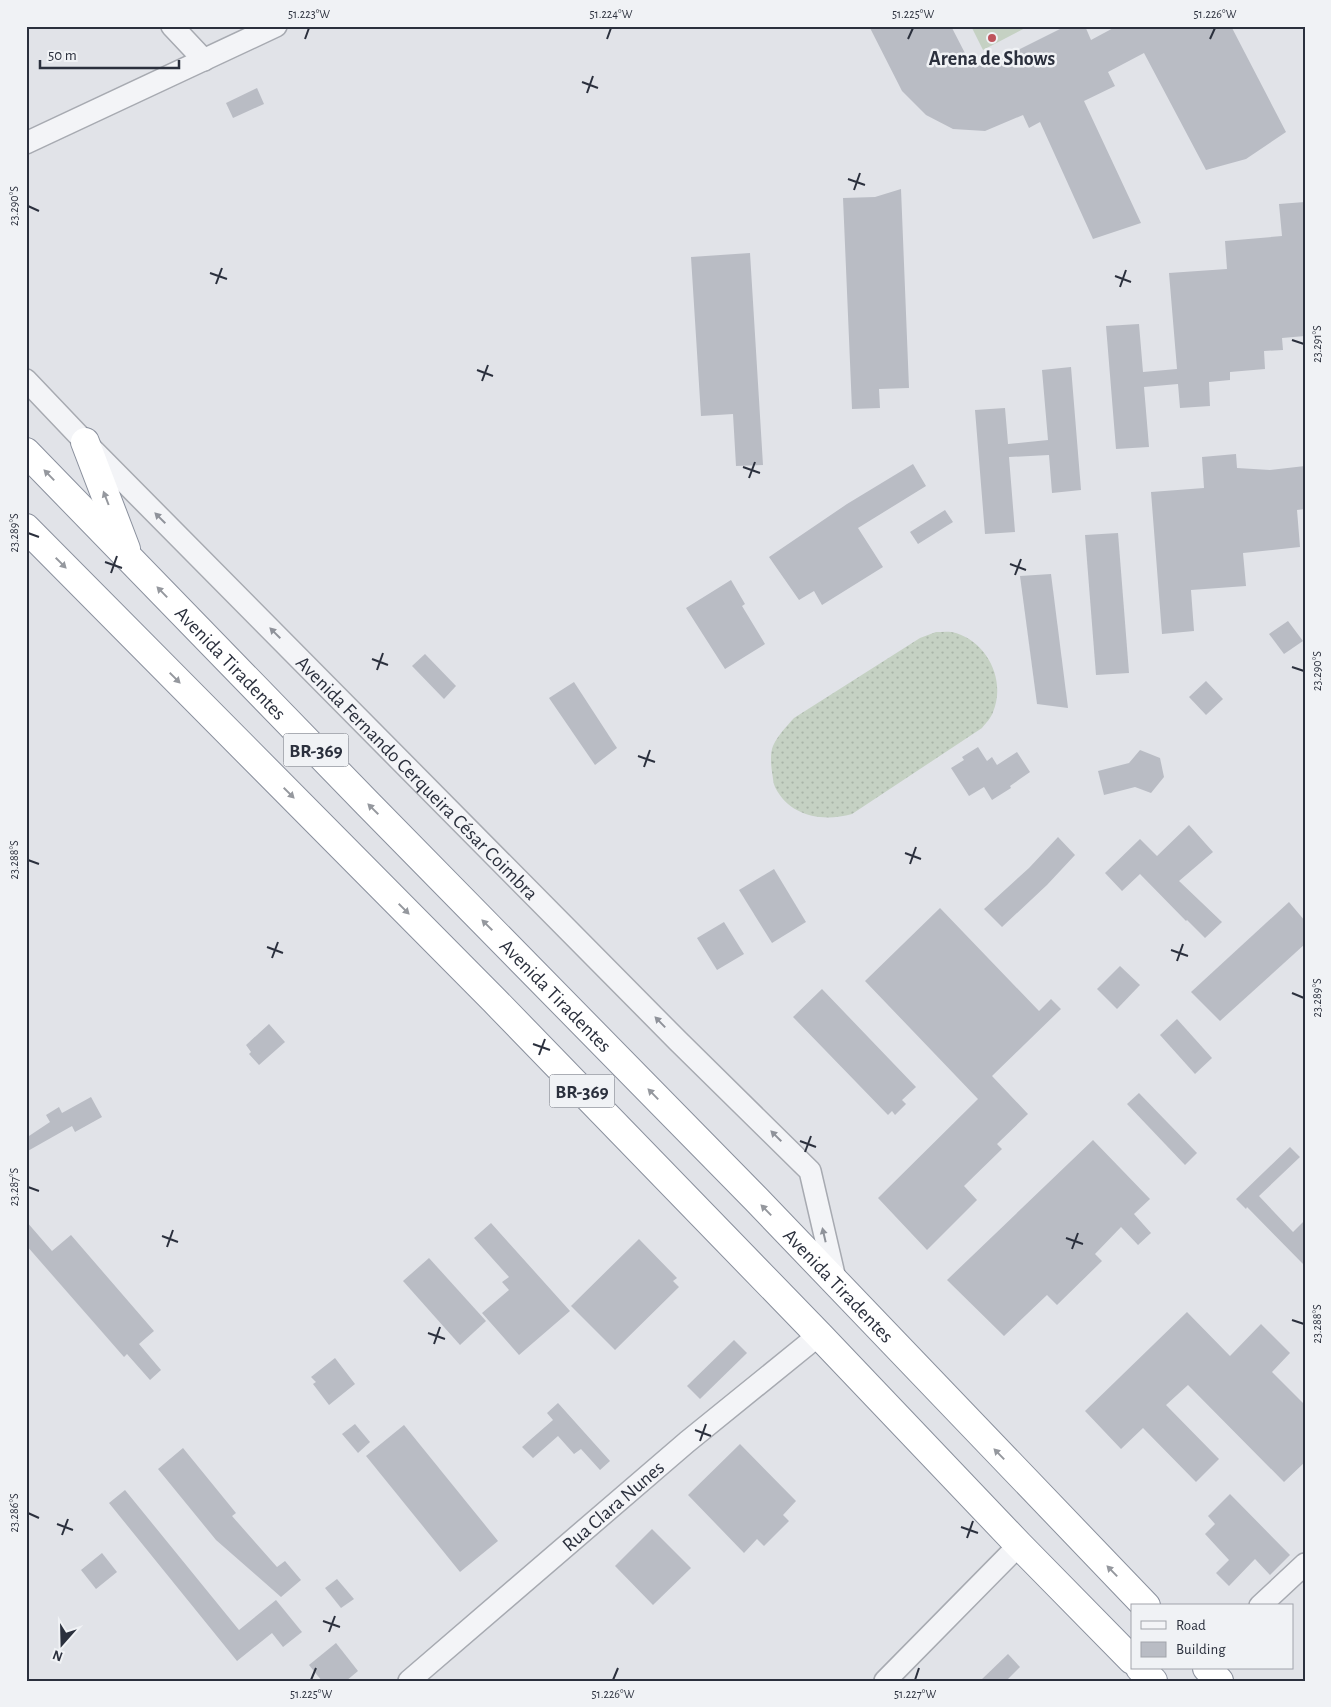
<svg xmlns="http://www.w3.org/2000/svg" width="1331" height="1707" font-family="'Alegreya Sans',sans-serif">
	<style>
		.grass { fill: url(#grass-dots) }
		.pitch { fill: #c5d1c3 }
		.building { fill: #b9bcc4 }
		.lines { fill: none; stroke-linecap: round; stroke-linejoin: round }
		.minor-casing { stroke: #a7aab1; stroke-width: 24 }
		.highway-casing { stroke: #8a909d; stroke-width: 30 }
		.minor { stroke: #f3f4f7; stroke-width: 21 }
		.highway { stroke: #fff; stroke-width: 28 }
		.oneway { fill: #95989e }
		.oneway2 { fill: #8f929a }
		.ticks { fill: none; stroke: #2b303d; stroke-width: 2 }
		.poi-dot { fill: #be545c; stroke: #f0f2f5; stroke-width: 2 }
		.labels { text-anchor: middle; stroke-width: 5; stroke-linejoin: round; paint-order: stroke }
		.shield { fill: #f0f2f5; stroke: #666a74; stroke-width: 1 }
		.shield-label { font-size: 19px; font-weight: bold; fill: #2b303d }
		.poi-label { font-size: 20px; font-weight: bold; fill: #2b303d; stroke: #f0f2f5 }
		.street-label { font-size: 20px; fill: #2b303d; stroke: #f0f2f5 }
		.neatline { fill: none; stroke: #2b303d; stroke-width: 2 }
		.ticks-label { font-size: 12px; text-anchor: middle; fill: #2b303d }
	</style>
	<defs>
		<pattern id="grass-dots" width="8" height="8" patternUnits="userSpaceOnUse" patternTransform="scale(1.25)"><rect width="8" height="8" fill="#c5d1c3"/><path d="M2 2h.1M6 6h.1" fill="none" stroke="#a9b4a8" stroke-width="1.8" stroke-linecap="round"/></pattern>
	</defs>
	<rect width="100%" height="100%" fill="#e1e3e8"/>
	<path class="grass" d="M936 632C942 632 950 631 956 633 988 643 1006 681 993 712 991 718 986 723 982 728L852 814C823 822 790 817 775 787 773 783 773 777 772 772 771 765 770 753 773 746 778 735 786 727 794 718L920 638Z"/>
	<polygon class="pitch" points="971,26 1029,26 983,50"/>
	<g class="building">
		<polygon points="869,26 951,26 968,59 974,65 986,66 1066,26 1085,26 1091,40 1117,26 1231,26 1286,132 1246,159 1206,170 1144,53 1108,72 1115,86 1084,101 1141,223 1093,239 1040,122 1029,128 1023,115 985,131 953,129 926,115 902,91"/>
		<polygon points="257,88 264,104 233,118 226,103"/>
		<polygon points="901,189 909,388 879,389 880,408 852,409 843,198 875,197"/>
		<polygon points="1305,202 1305,336 1282,338 1283,350 1264,351 1265,369 1230,372 1230,380 1209,382 1210,406 1180,408 1178,384 1144,387 1149,447 1116,449 1106,326 1139,324 1143,372 1177,369 1169,273 1227,269 1225,241 1282,236 1279,204"/>
		<polygon points="750,253 763,465 736,466 733,414 701,416 691,257"/>
		<polygon points="1071,367 1081,490 1052,493 1049,455 1009,457 1015,532 985,534 975,410 1005,408 1008,444 1048,440 1042,370"/>
		<polygon points="1236,454 1237,468 1270,470 1305,466 1305,509 1297,510 1300,547 1243,553 1246,586 1191,590 1194,631 1162,634 1151,492 1204,488 1202,457"/>
		<polygon points="913,464 926,486 858,528 883,567 822,605 814,591 799,600 769,557 847,504"/>
		<polygon points="945,510 953,522 918,544 910,532"/>
		<polygon points="1118,533 1129,673 1096,675 1085,535"/>
		<polygon points="1051,574 1068,708 1037,704 1020,576"/>
		<polygon points="731,580 745,604 742,606 765,644 725,669 686,608"/>
		<polygon points="1288,621 1303,641 1284,654 1269,634"/>
		<polygon points="425,654 456,686 444,699 412,666"/>
		<polygon points="1206,681 1223,699 1206,715 1189,697"/>
		<polygon points="574,682 617,748 595,765 549,698"/>
		<polygon points="978,747 987,761 992,757 997,765 1017,752 1030,772 1010,786 1011,788 992,800 984,787 969,796 951,768 964,760 962,757"/>
		<polygon points="1140,750 1160,758 1164,777 1151,793 1135,787 1104,795 1098,771 1129,763"/>
		<polygon points="1189,825 1213,852 1179,881 1222,922 1205,938 1187,920 1186,921 1140,874 1122,891 1105,873 1140,839 1157,856"/>
		<polygon points="1058,837 1075,855 1047,885 1002,927 984,909 1029,868"/>
		<polygon points="774,869 806,922 772,943 739,890"/>
		<polygon points="1289,902 1305,921 1305,944 1220,1021 1191,992"/>
		<polygon points="940,908 1039,1011 1051,999 1061,1009 992,1076 1028,1114 997,1144 1002,1149 964,1186 977,1200 927,1250 878,1198 978,1099 865,981"/>
		<polygon points="724,922 744,954 717,970 697,938"/>
		<polygon points="1120,966 1140,985 1117,1009 1097,989"/>
		<polygon points="822,989 916,1087 902,1100 906,1104 895,1115 892,1111 888,1115 793,1017"/>
		<polygon points="1177,1019 1212,1058 1195,1074 1160,1035"/>
		<polygon points="269,1024 285,1042 259,1065 249,1054 251,1052 246,1045"/>
		<polygon points="1139,1093 1197,1153 1185,1165 1127,1104"/>
		<polygon points="91,1097 102,1117 75,1132 72,1126 26,1152 26,1138 50,1122 46,1115 59,1107 62,1113"/>
		<polygon points="1093,1140 1150,1199 1134,1214 1151,1233 1138,1245 1121,1227 1095,1254 1102,1261 1057,1305 1047,1295 1004,1336 947,1280"/>
		<polygon points="1290,1147 1300,1157 1259,1196 1293,1232 1305,1220 1305,1266 1247,1207 1246,1209 1236,1199"/>
		<polygon points="26,1221 52,1251 71,1235 154,1331 139,1344 161,1370 150,1380 127,1354 124,1357 26,1245"/>
		<polygon points="491,1223 570,1311 519,1355 482,1313 509,1290 502,1282 509,1277 474,1238"/>
		<polygon points="639,1239 677,1278 673,1281 679,1287 615,1350 571,1306"/>
		<polygon points="429,1258 486,1321 460,1345 403,1281"/>
		<polygon points="1187,1312 1230,1356 1261,1324 1290,1353 1272,1372 1305,1405 1305,1462 1284,1482 1188,1385 1166,1405 1219,1459 1196,1482 1143,1428 1121,1449 1085,1411"/>
		<polygon points="734,1340 747,1353 700,1399 687,1386"/>
		<polygon points="335,1358 355,1384 329,1405 313,1384 316,1382 311,1377"/>
		<polygon points="558,1403 610,1461 600,1470 581,1449 574,1454 558,1436 533,1458 522,1447 553,1420 547,1413"/>
		<polygon points="355,1424 370,1442 358,1453 342,1434"/>
		<polygon points="404,1425 498,1541 460,1572 366,1456"/>
		<polygon points="740,1444 796,1501 783,1515 789,1521 764,1546 757,1539 744,1553 688,1495"/>
		<polygon points="183,1448 236,1513 232,1516 277,1567 285,1561 301,1580 281,1597 216,1540 158,1469"/>
		<polygon points="125,1490 239,1630 276,1600 302,1632 283,1647 272,1633 237,1661 109,1503"/>
		<polygon points="1230,1494 1290,1555 1270,1575 1255,1559 1229,1586 1216,1573 1229,1560 1205,1534 1215,1524 1208,1516"/>
		<polygon points="652,1529 691,1568 653,1605 615,1566"/>
		<polygon points="102,1553 117,1572 96,1589 81,1570"/>
		<polygon points="337,1579 354,1599 341,1608 325,1588"/>
		<polygon points="336,1643 358,1671 346,1681 322,1681 309,1665"/>
		<polygon points="1008,1654 1020,1667 1006,1681 980,1681"/>
	</g>
	<g class="lines">
		<g class="minor-casing">
			<g id="minor">
				<polyline points="172,26 204,60"/>
				<polyline points="26,143 276,26"/>
				<path id="s1" d="M26 380 85 442 678 1041 810 1171 836 1283"/>
				<polyline points="1260,1606 1305,1564"/>
				<path id="s2" d="M409 1681 687 1442 819 1335"/>
				<polyline points="885,1681 1019,1545"/>
			</g>
		</g>
		<g class="highway-casing">
			<g id="highway">
				<polyline points="85,442 126,549"/>
				<path id="s3" d="M26 452 368 804 756 1199 1146 1606"/>
				<polyline points="26,528 494,1000 819,1335 1019,1545 1132,1660"/>
				<polyline points="1140,1668 1153,1681"/>
				<polyline points="1207,1668 1219,1681"/>
			</g>
		</g>
		<use href="#minor" class="minor"/>
		<use href="#highway" class="highway"/>
	</g>
	<defs><path id="oneway-solid" d="M-6-.8H1V-3.2L6.5 0L1 3.2V.8H-6Z" transform="scale(1.25)"/></defs>
	<g class="oneway">
		<use href="#oneway-solid" transform="translate(49 475) rotate(-134)"/>
		<use href="#oneway-solid" transform="translate(106 498) rotate(-111)"/>
		<use href="#oneway-solid" transform="translate(61 563) rotate(45)"/>
		<use href="#oneway-solid" transform="translate(162 592) rotate(-134)"/>
		<use href="#oneway-solid" transform="translate(175 678) rotate(45)"/>
		<use href="#oneway-solid" transform="translate(289 793) rotate(45)"/>
		<use href="#oneway-solid" transform="translate(373 809) rotate(-135)"/>
		<use href="#oneway-solid" transform="translate(404 909) rotate(45)"/>
		<use href="#oneway-solid" transform="translate(487 925) rotate(-135)"/>
		<use href="#oneway-solid" transform="translate(653 1094) rotate(-134)"/>
		<use href="#oneway-solid" transform="translate(766 1210) rotate(-134)"/>
		<use href="#oneway-solid" transform="translate(999 1454) rotate(-134)"/>
		<use href="#oneway-solid" transform="translate(1112 1571) rotate(-134)"/>
	</g>
	<g class="oneway2">
		<use href="#oneway-solid" transform="translate(160 518) rotate(-135)"/>
		<use href="#oneway-solid" transform="translate(275 633) rotate(-135)"/>
		<use href="#oneway-solid" transform="translate(660 1022) rotate(-134)"/>
		<use href="#oneway-solid" transform="translate(776 1136) rotate(-135)"/>
		<use href="#oneway-solid" transform="translate(824 1235) rotate(-103)"/>
	</g>
	<path class="ticks" d="M305 39 309 28M607 39 611 28M908 39 913 28M1210 39 1215 28M582 82 598 88M587 93 593 76M848 179 865 185M854 190 860 173M28 206 39 211M210 273 227 279M1115 276 1131 282M216 284 222 268M1120 287 1126 270M1292 340 1304 344M477 370 493 376M482 381 488 365M743 467 760 473M749 478 755 462M28 533 39 537M105 562 122 568M1010 564 1026 570M111 573 117 556M1015 575 1021 559M372 659 388 665M1292 667 1304 671M377 670 383 653M638 756 655 762M644 767 650 750M905 853 921 859M28 860 39 864M910 864 916 847M267 947 283 953M1171 950 1188 956M272 958 278 942M1177 961 1183 944M1292 993 1304 998M533 1044 550 1050M539 1055 545 1039M800 1141 816 1147M805 1152 811 1136M28 1187 39 1191M162 1236 178 1242M1066 1238 1083 1244M167 1247 173 1230M1072 1249 1078 1233M1292 1320 1304 1324M428 1333 445 1339M434 1344 440 1327M695 1430 711 1436M700 1441 706 1424M28 1513 39 1518M57 1524 73 1530M961 1527 978 1533M62 1535 68 1519M967 1538 973 1521M323 1621 340 1627M329 1632 335 1616M311 1680 316 1668M613 1680 618 1668M915 1680 919 1668"/>
	<circle class="poi-dot" cx="992" cy="38" r="5"/>
	<g class="labels">
		<g class="shield">
			<rect x="283.5" y="733.5" width="65" height="33" rx="4"/>
			<rect x="549.5" y="1074.5" width="65" height="33" rx="4"/>
		</g>
		<g class="shield-label">
			<text x="316" y="757">BR-369</text>
			<text x="582" y="1098">BR-369</text>
		</g>
		<g class="poi-label">
			<text x="992" y="65">Arena de Shows</text>
		</g>
		<g class="street-label">
			<text dy="7" stroke="none"><textPath href="#s3" startOffset="294">Avenida Tiradentes</textPath></text>
			<text dy="7" stroke="none"><textPath href="#s1" startOffset="558">Avenida Fernando Cerqueira César Coimbra</textPath></text>
			<text dy="7" stroke="none"><textPath href="#s3" startOffset="759">Avenida Tiradentes</textPath></text>
			<text dy="7" stroke="none"><textPath href="#s3" startOffset="1164">Avenida Tiradentes</textPath></text>
			<text dy="7" stroke="none"><textPath href="#s2" startOffset="269">Rua Clara Nunes</textPath></text>
		</g>
	</g>
	<rect width="1331" height="1707" fill="none" stroke="#f0f2f5" stroke-width="55"/>
	<rect x="1131" y="1604" width="162" height="65" fill="#f0f2f5" stroke="#a1a4ab"/>
	<rect x="1141" y="1621" width="25" height="8" fill="#f3f4f7" stroke="#a1a4ab"/>
	<text x="1176" y="1630" font-size="15" fill="#2b303d">Road</text>
	<rect x="1141" y="1642" width="25" height="15" fill="#b9bcc4" stroke="#a1a4ab"/>
	<text x="1176" y="1654" font-size="15" fill="#2b303d">Building</text>
	<g transform="translate(62 1644) rotate(200)" stroke="#f0f2f5" stroke-width="4" paint-order="stroke">
	<path d="M0-4L9 19L0 12L-9 19Z" fill="#2b303d"/>
	<text y="-8" font-size="14" font-weight="bold" text-anchor="middle" fill="#2b303d">N</text>
	</g>
	<path d="M40 60v8h139v-8" fill="none" stroke="#2b303d" stroke-width="2.5"/>
	<text x="48" y="60" font-size="15" fill="#2b303d" stroke="#f0f2f5" stroke-width="4" paint-order="stroke">50 m</text>
	<rect x="28" y="28" width="1276" height="1652" class="neatline"/>
	<g class="ticks-label">
		<text x="309" y="18">51.223°W</text>
		<text x="611" y="18">51.224°W</text>
		<text x="913" y="18">51.225°W</text>
		<text x="1215" y="18">51.226°W</text>
		<text transform="translate(14 206) rotate(-90)" y="4">23.290°S</text>
		<text transform="translate(1317 344) rotate(-90)" y="4">23.291°S</text>
		<text transform="translate(14 533) rotate(-90)" y="4">23.289°S</text>
		<text transform="translate(1317 671) rotate(-90)" y="4">23.290°S</text>
		<text transform="translate(14 860) rotate(-90)" y="4">23.288°S</text>
		<text transform="translate(1317 998) rotate(-90)" y="4">23.289°S</text>
		<text transform="translate(14 1187) rotate(-90)" y="4">23.287°S</text>
		<text transform="translate(1317 1324) rotate(-90)" y="4">23.288°S</text>
		<text transform="translate(14 1513) rotate(-90)" y="4">23.286°S</text>
		<text x="311" y="1698">51.225°W</text>
		<text x="613" y="1698">51.226°W</text>
		<text x="915" y="1698">51.227°W</text>
	</g>
</svg>
